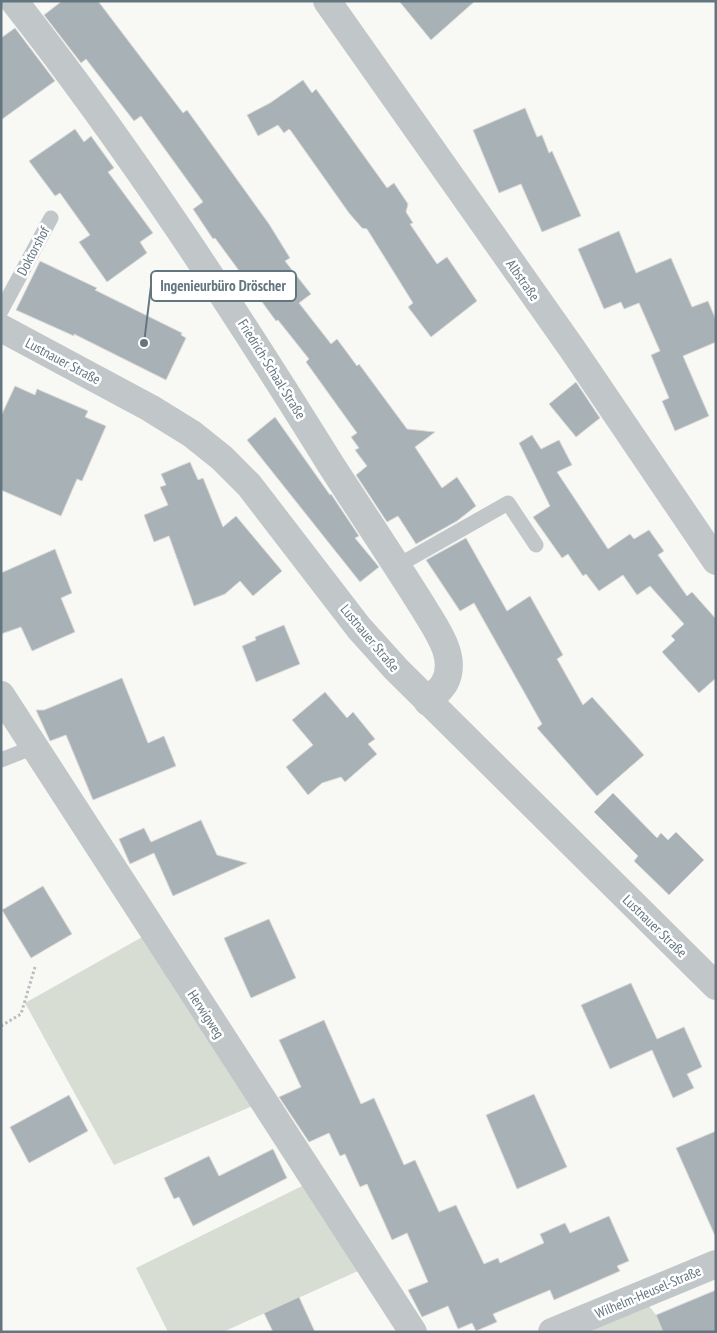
<svg xmlns="http://www.w3.org/2000/svg" width="717" height="1333" font-family="'PT Sans Narrow',sans-serif">
	<style>
		.green { fill: #d8ddd4 }
		.building { fill: #a8b2b6; stroke: #dad9d7 }
		.lines { fill: none; stroke-linecap: round; stroke-linejoin: round }
		.path { stroke: #bbbec0; stroke-width: 3; stroke-dasharray: 2.5 2.5; stroke-linecap: butt }
		.service { stroke: #c1c6c9; stroke-width: 15 }
		.minor { stroke: #c1c6c9; stroke-width: 28 }
		.tertiary { stroke: #c1c6c9; stroke-width: 28 }
		.labels { text-anchor: middle; stroke-width: 5; stroke-linejoin: round; paint-order: stroke }
		.street-label { font-size: 14px; fill: #637680; stroke: #fff }
		.leader { fill: none; stroke: #637680; stroke-width: 2 }
		.callout-dot { fill: #637680; stroke: #fff; stroke-width: 2 }
		.callout { fill: #fff; stroke: #637680; stroke-width: 2 }
		.callout-label { font-size: 15px; text-anchor: middle; font-weight: bold; fill: #637680 }
	</style>
	<rect width="100%" height="100%" fill="#f8f8f5"/>
	<g class="green">
		<polygon points="144,936 255,1105 114,1165 25,1003"/>
		<polygon points="304,1185 358,1271 223,1332 168,1332 136,1268"/>
		<polygon points="645,1301 656,1315 663,1332 570,1332"/>
	</g>
	<g class="building">
		<polygon points="62,1 98,1 183,113 187,110 269,224 290,258 285,261 311,294 299,303 331,344 337,339 357,366 359,364 407,429 435,432 415,447 442,488 457,477 476,506 457,521 416,544 398,516 387,522 356,475 367,466 355,450 359,448 351,437 357,433 306,362 309,359 278,320 276,321 215,238 213,239 193,209 203,202 141,116 134,121 86,59 81,63 44,15"/>
		<polygon points="399,1 475,1 431,40"/>
		<polygon points="15,28 55,81 1,120 1,38"/>
		<polygon points="303,80 312,93 316,89 387,188 394,183 408,204 406,212 413,223 410,224 437,264 447,257 477,301 431,337 408,307 413,303 367,229 362,228 349,213 291,131 289,129 284,133 278,125 258,136 247,115 270,103"/>
		<polygon points="525,108 537,137 542,135 549,153 552,151 581,216 542,232 521,184 499,193 473,130"/>
		<polygon points="75,129 84,142 91,136 114,168 108,172 153,233 140,242 147,253 107,282 79,242 90,235 60,193 55,196 29,161"/>
		<polygon points="619,231 636,273 671,258 692,307 708,301 716,320 716,342 683,356 709,416 675,431 662,401 669,398 651,355 660,351 639,303 624,309 621,302 604,309 578,249"/>
		<polygon points="40,261 97,288 95,290 182,333 181,335 186,338 166,380 74,334 74,336 16,310"/>
		<polygon points="576,382 600,418 576,437 549,404"/>
		<polygon points="15,386 35,395 37,389 88,411 85,417 106,426 82,481 77,479 61,516 1,490 1,416"/>
		<polygon points="275,417 330,495 331,494 359,536 355,538 379,567 360,582 247,440"/>
		<polygon points="532,435 541,449 559,440 572,465 557,472 608,549 630,534 634,539 649,530 664,551 658,555 687,596 692,592 716,619 716,678 699,693 662,652 675,640 671,636 684,624 650,586 637,595 623,575 599,591 586,574 583,576 568,554 562,558 533,517 550,506 519,443"/>
		<polygon points="190,462 198,480 203,478 223,527 236,516 282,571 253,596 240,581 225,594 194,606 169,536 154,542 144,515 168,505 160,487 166,485 161,474"/>
		<polygon points="466,538 507,611 530,596 563,655 557,659 583,705 592,697 644,755 597,796 537,728 542,724 474,603 460,611 426,560"/>
		<polygon points="55,549 72,593 61,598 75,632 32,651 21,627 1,634 1,573"/>
		<polygon points="284,625 300,664 256,682 242,646 256,640 255,637"/>
		<polygon points="122,678 148,743 164,736 176,766 93,800 66,735 50,741 36,710 44,710"/>
		<polygon points="325,692 347,718 353,712 375,739 368,744 377,754 345,782 341,777 322,783 308,795 286,767 313,745 292,720"/>
		<polygon points="613,793 657,838 661,833 668,840 676,832 704,860 669,895 634,861 638,856 594,812"/>
		<polygon points="201,820 217,855 247,863 173,896 154,853 130,864 119,839 144,828 151,842"/>
		<polygon points="43,886 72,934 31,958 2,910"/>
		<polygon points="269,919 296,978 251,998 224,938"/>
		<polygon points="631,983 657,1039 684,1027 702,1067 687,1074 694,1088 673,1098 652,1050 610,1069 581,1005"/>
		<polygon points="324,1020 361,1104 374,1098 404,1165 415,1160 439,1212 456,1205 484,1264 498,1258 500,1263 544,1243 540,1234 565,1223 570,1233 609,1216 629,1261 617,1266 620,1271 554,1300 550,1290 493,1314 497,1322 476,1331 472,1323 458,1329 448,1306 422,1317 408,1290 428,1282 407,1233 392,1240 367,1184 360,1187 345,1154 340,1156 329,1133 309,1142 279,1097 301,1087 279,1040"/>
		<polygon points="534,1094 567,1167 517,1189 486,1115"/>
		<polygon points="69,1095 88,1131 29,1163 10,1127"/>
		<polygon points="716,1131 716,1238 676,1148"/>
		<polygon points="273,1149 287,1178 193,1226 179,1197 174,1199 164,1178 209,1156 219,1176"/>
		<polygon points="716,1290 716,1332 663,1332 656,1315"/>
		<polygon points="299,1297 315,1332 273,1332 264,1313"/>
	</g>
	<g class="lines">
		<polyline class="path" points="1,1026 21,1014 35,967"/>
		<g class="service">
			<polyline points="1,311 51,218"/>
			<polyline points="397,566 508,503 536,545"/>
			<polyline points="1,760 34,747"/>
		</g>
		<g class="minor">
			<path d="M14 1C130 149 232 306 331 465 362 513 393 559 423 607 436 629 459 658 444 684 440 690 433 696 428 702"/>
			<polyline points="327,1 573,350 716,561"/>
			<polyline points="1,695 413,1332"/>
			<polyline points="552,1332 716,1264"/>
		</g>
		<polyline class="tertiary" points="1,328 150,408 192,434 222,458 249,485 359,628 396,669 716,986"/>
	</g>
	<g class="labels">
		<g class="street-label">
			<text transform="translate(33 251) rotate(-62)" y="5">Doktorshof</text>
			<text transform="translate(523 280) rotate(55)" y="5">Albstraße</text>
			<text transform="translate(63 361) rotate(28)" y="5">Lustnauer Straße</text>
			<text transform="translate(272 369) rotate(58)" y="5">Friedrich-Schaal-Straße</text>
			<text transform="translate(370 638) rotate(50)" y="5">Lustnauer Straße</text>
			<text transform="translate(655 926) rotate(44)" y="5">Lustnauer Straße</text>
			<text transform="translate(206 1014) rotate(57)" y="5">Herwigweg</text>
			<text transform="translate(648 1292) rotate(-23)" y="5">Wilhelm-Heusel-Straße</text>
		</g>
	</g>
	<path class="leader" d="M144 343L151 286"/>
	<circle class="callout-dot" cx="144" cy="343" r="5"/>
	<rect class="callout" x="151" y="271" width="145" height="30" rx="5"/>
	<g class="callout-label">
		<text x="223" y="291">Ingenieurbüro Dröscher</text>
	</g>
	<rect width="717" height="1333" fill="none" stroke="#637680" stroke-width="5"/>
</svg>
